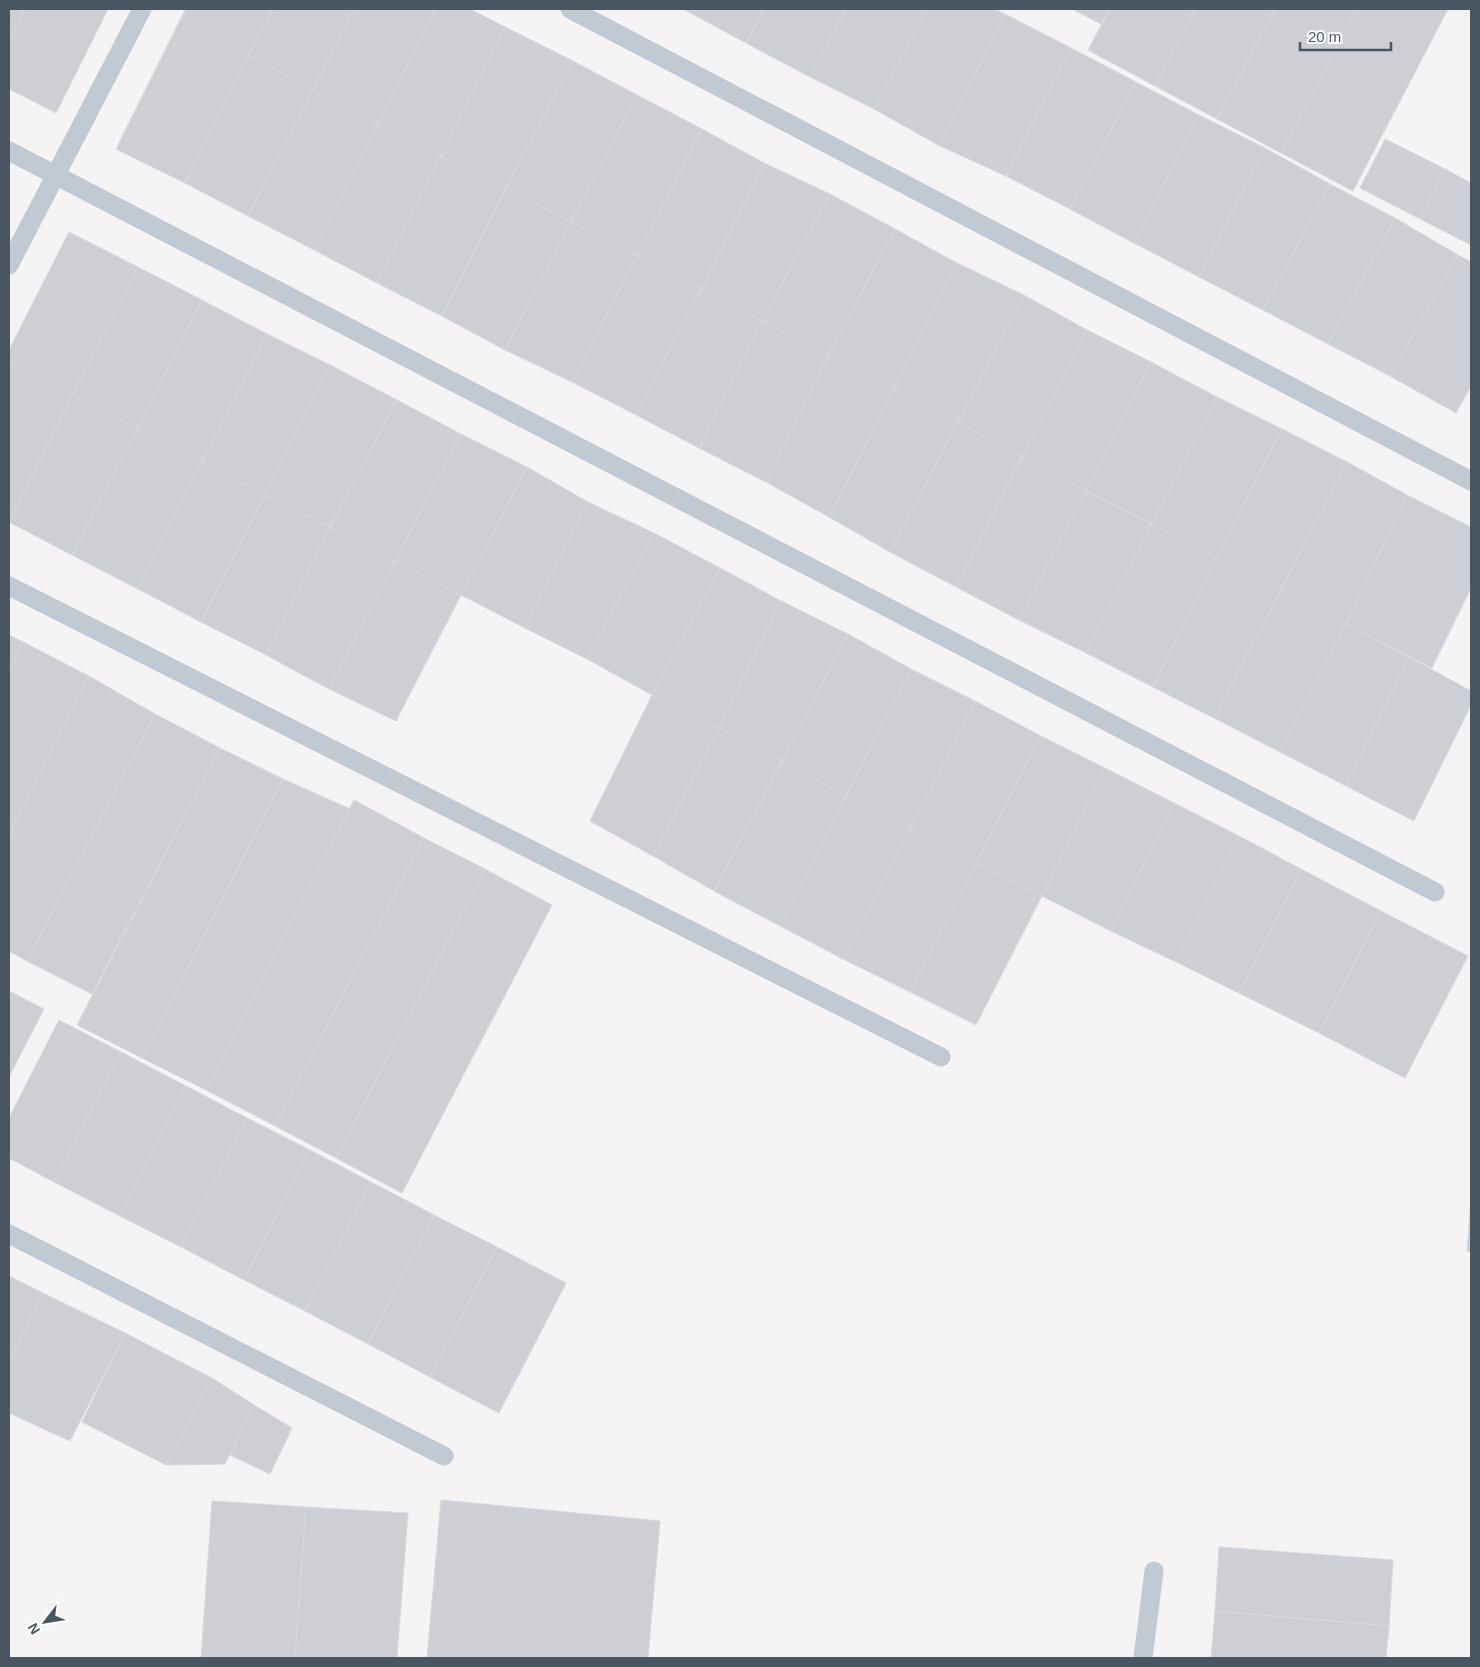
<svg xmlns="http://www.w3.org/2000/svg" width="1480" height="1667" font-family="Arial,sans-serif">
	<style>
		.building { fill: #cdcfd5; stroke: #d7d9de }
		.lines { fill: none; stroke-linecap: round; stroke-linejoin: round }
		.service { stroke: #c1cad2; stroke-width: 19 }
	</style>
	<rect width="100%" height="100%" fill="#f5f3f3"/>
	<g class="building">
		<polygon points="9,9 25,9 9,42"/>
		<polygon points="25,9 108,9 56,113 9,89 9,42"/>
		<polygon points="186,9 273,9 249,55 180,20"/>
		<polygon points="273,9 354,9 313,90 249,55"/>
		<polygon points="354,9 436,9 378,123 313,90"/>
		<polygon points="436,9 470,9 505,27 441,156 378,123"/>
		<polygon points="683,9 764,9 746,43"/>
		<polygon points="764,9 846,9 810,77 746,43"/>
		<polygon points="846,9 927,9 874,109 810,77"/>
		<polygon points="927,9 994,9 1005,14 940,146 874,109"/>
		<polygon points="1072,9 1109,9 1101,24"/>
		<polygon points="1110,9 1195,9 1155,86 1088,50"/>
		<polygon points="1195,9 1275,9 1217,119 1155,86"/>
		<polygon points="1275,9 1357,9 1281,153 1217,119"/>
		<polygon points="1357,9 1448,9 1353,191 1281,153"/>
		<polygon points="1005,14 1071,48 1006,176 940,146"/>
		<polygon points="180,20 249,55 185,183 116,149"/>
		<polygon points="505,27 573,61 506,188 441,156"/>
		<polygon points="1071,48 1136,82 1070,209 1006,176"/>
		<polygon points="249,55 313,90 248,216 185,183"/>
		<polygon points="573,61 637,95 571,222 506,188"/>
		<polygon points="1136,82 1199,115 1134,243 1070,209"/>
		<polygon points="313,90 378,123 314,250 248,216"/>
		<polygon points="637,95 702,129 637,256 571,222"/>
		<polygon points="1199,115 1265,148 1199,277 1134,243"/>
		<polygon points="378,123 441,156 377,283 314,250"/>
		<polygon points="702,129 764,163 701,289 637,256"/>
		<polygon points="1385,139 1445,169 1420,219 1360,188"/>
		<polygon points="1265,148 1330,184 1263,310 1199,277"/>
		<polygon points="441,156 506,188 442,316 377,283"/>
		<polygon points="764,163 830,194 762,321 701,289"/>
		<polygon points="1445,169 1471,183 1471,245 1420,219"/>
		<polygon points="1330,184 1395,218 1328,344 1263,310"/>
		<polygon points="506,188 571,222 505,350 442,316"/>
		<polygon points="830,194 895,229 828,356 762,321"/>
		<polygon points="1395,218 1458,255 1390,376 1328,344"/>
		<polygon points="571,222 637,256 572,382 505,350"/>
		<polygon points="895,229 957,263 894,390 828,356"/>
		<polygon points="69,232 138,267 73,394 9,361 9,350"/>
		<polygon points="1458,255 1471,262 1471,386 1456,413 1390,376"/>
		<polygon points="637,256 701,289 636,415 572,382"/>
		<polygon points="957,263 1024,295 958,422 894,390"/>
		<polygon points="138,267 202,300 137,429 73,394"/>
		<polygon points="701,289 762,321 699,448 636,415"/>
		<polygon points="1024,295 1087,330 1022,457 958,422"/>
		<polygon points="202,300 267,334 202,462 137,429"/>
		<polygon points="762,321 828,356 766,482 699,448"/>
		<polygon points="1087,330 1151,362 1086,491 1022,457"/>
		<polygon points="267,334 330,365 265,495 202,462"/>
		<polygon points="828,356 894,390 829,517 766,482"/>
		<polygon points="9,361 73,394 9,522"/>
		<polygon points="1151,362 1217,397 1152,524 1086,491"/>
		<polygon points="330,365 397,400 330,527 265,495"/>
		<polygon points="894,390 958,422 890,552 829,517"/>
		<polygon points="73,394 137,429 72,555 9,522"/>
		<polygon points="1217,397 1282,429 1216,558 1152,524"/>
		<polygon points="397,400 461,434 395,561 330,527"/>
		<polygon points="958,422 1022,457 956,587 890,552"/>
		<polygon points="137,429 202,462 138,589 72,555"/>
		<polygon points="1282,429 1347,462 1281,590 1216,558"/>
		<polygon points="461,434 527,467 461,595 395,561"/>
		<polygon points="1022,457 1086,491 1019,620 956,587"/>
		<polygon points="202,462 265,495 201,622 138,589"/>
		<polygon points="1347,462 1407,495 1346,624 1281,590"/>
		<polygon points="527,467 588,502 525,628 461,595"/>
		<polygon points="1086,491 1152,524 1086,653 1019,620"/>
		<polygon points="265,495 330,527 266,655 201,622"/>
		<polygon points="1407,495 1471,527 1471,588 1432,668 1346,624"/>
		<polygon points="588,502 654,533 587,659 525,628"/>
		<polygon points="1152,524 1216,558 1153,687 1086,653"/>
		<polygon points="330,527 395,561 329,689 266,655"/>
		<polygon points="654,533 720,568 652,695 587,659"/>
		<polygon points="1216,558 1281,590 1214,718 1153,687"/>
		<polygon points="395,561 461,595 396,721 329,689"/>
		<polygon points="720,568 781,601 719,728 652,695"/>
		<polygon points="1281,590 1346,624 1280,752 1214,718"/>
		<polygon points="781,601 848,634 782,761 719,728"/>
		<polygon points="1346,624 1409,657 1346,786 1280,752"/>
		<polygon points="848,634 911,669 846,796 782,761"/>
		<polygon points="9,635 23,642 9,671"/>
		<polygon points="23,642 89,676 9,836 9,671"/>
		<polygon points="1409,657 1471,691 1471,705 1414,821 1346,786"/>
		<polygon points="911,669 975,701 910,830 846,796"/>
		<polygon points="89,676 155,714 27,961 9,951 9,836"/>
		<polygon points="652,695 719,728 653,856 590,821"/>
		<polygon points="975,701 1041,736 976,863 910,830"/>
		<polygon points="155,714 220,748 92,994 27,961"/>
		<polygon points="719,728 782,761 714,891 653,856"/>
		<polygon points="1041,736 1105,768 1042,896 976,863"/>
		<polygon points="220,748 283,779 142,1058 77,1025"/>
		<polygon points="782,761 846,796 780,926 714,891"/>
		<polygon points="1105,768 1174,803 1111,931 1042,896"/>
		<polygon points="283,779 350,809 206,1090 142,1058"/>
		<polygon points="846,796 910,830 843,959 780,926"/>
		<polygon points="354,800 424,838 275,1126 206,1090"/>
		<polygon points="1174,803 1239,836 1176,962 1111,931"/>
		<polygon points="910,830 976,863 910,992 843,959"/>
		<polygon points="1239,836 1301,869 1239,993 1176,962"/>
		<polygon points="424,838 485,869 336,1158 275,1126"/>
		<polygon points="976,863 1042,896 976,1025 910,992"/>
		<polygon points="485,869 552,905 402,1193 336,1158"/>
		<polygon points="1301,869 1381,911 1319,1033 1239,993"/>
		<polygon points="1381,911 1468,956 1405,1078 1319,1033"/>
		<polygon points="9,991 44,1009 9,1077"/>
		<polygon points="59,1020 121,1052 54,1182 9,1158 9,1118"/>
		<polygon points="121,1052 186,1086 120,1216 54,1182"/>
		<polygon points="186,1086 247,1118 181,1247 120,1216"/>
		<polygon points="247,1118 310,1150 244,1280 181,1247"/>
		<polygon points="310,1150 371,1182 305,1311 244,1280"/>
		<polygon points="371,1182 434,1215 368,1344 305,1311"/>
		<polygon points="1471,1197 1471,1252 1467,1251"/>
		<polygon points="434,1215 497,1247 430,1377 368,1344"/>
		<polygon points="497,1247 566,1283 499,1413 430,1377"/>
		<polygon points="9,1276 43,1293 9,1363"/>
		<polygon points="43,1293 125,1333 70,1441 9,1413 9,1363"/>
		<polygon points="125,1333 212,1378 166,1465 82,1422"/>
		<polygon points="212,1378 254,1405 225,1464 166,1465"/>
		<polygon points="254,1405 292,1428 270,1474 230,1455"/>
		<polygon points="441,1500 660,1521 648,1658 427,1658"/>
		<polygon points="212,1501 306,1507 295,1658 201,1658"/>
		<polygon points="306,1507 408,1513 397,1658 295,1658"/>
		<polygon points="1219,1547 1393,1560 1389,1626 1215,1611"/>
		<polygon points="1215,1611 1389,1626 1386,1658 1211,1658"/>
	</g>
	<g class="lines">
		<g class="service">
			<polyline points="570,9 1471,481"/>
			<polyline points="9,151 1435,892"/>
			<polyline points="9,265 142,9"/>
			<polyline points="9,586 941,1057"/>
			<polyline points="9,1234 444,1456"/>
			<polyline points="1143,1658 1154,1571"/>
		</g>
	</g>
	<rect width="1480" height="1667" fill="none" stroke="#4a5661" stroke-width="20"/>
	<g transform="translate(45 1622) rotate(239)" stroke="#ffffff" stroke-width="4" paint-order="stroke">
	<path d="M0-4L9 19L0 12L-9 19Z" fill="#4a5661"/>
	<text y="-8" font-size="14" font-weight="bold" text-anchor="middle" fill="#4a5661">N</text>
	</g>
	<path d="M1300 42v8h91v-8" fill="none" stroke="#4a5661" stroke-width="2.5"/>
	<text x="1308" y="42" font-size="15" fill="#4a5661" stroke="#ffffff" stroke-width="4" paint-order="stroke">20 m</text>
</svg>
